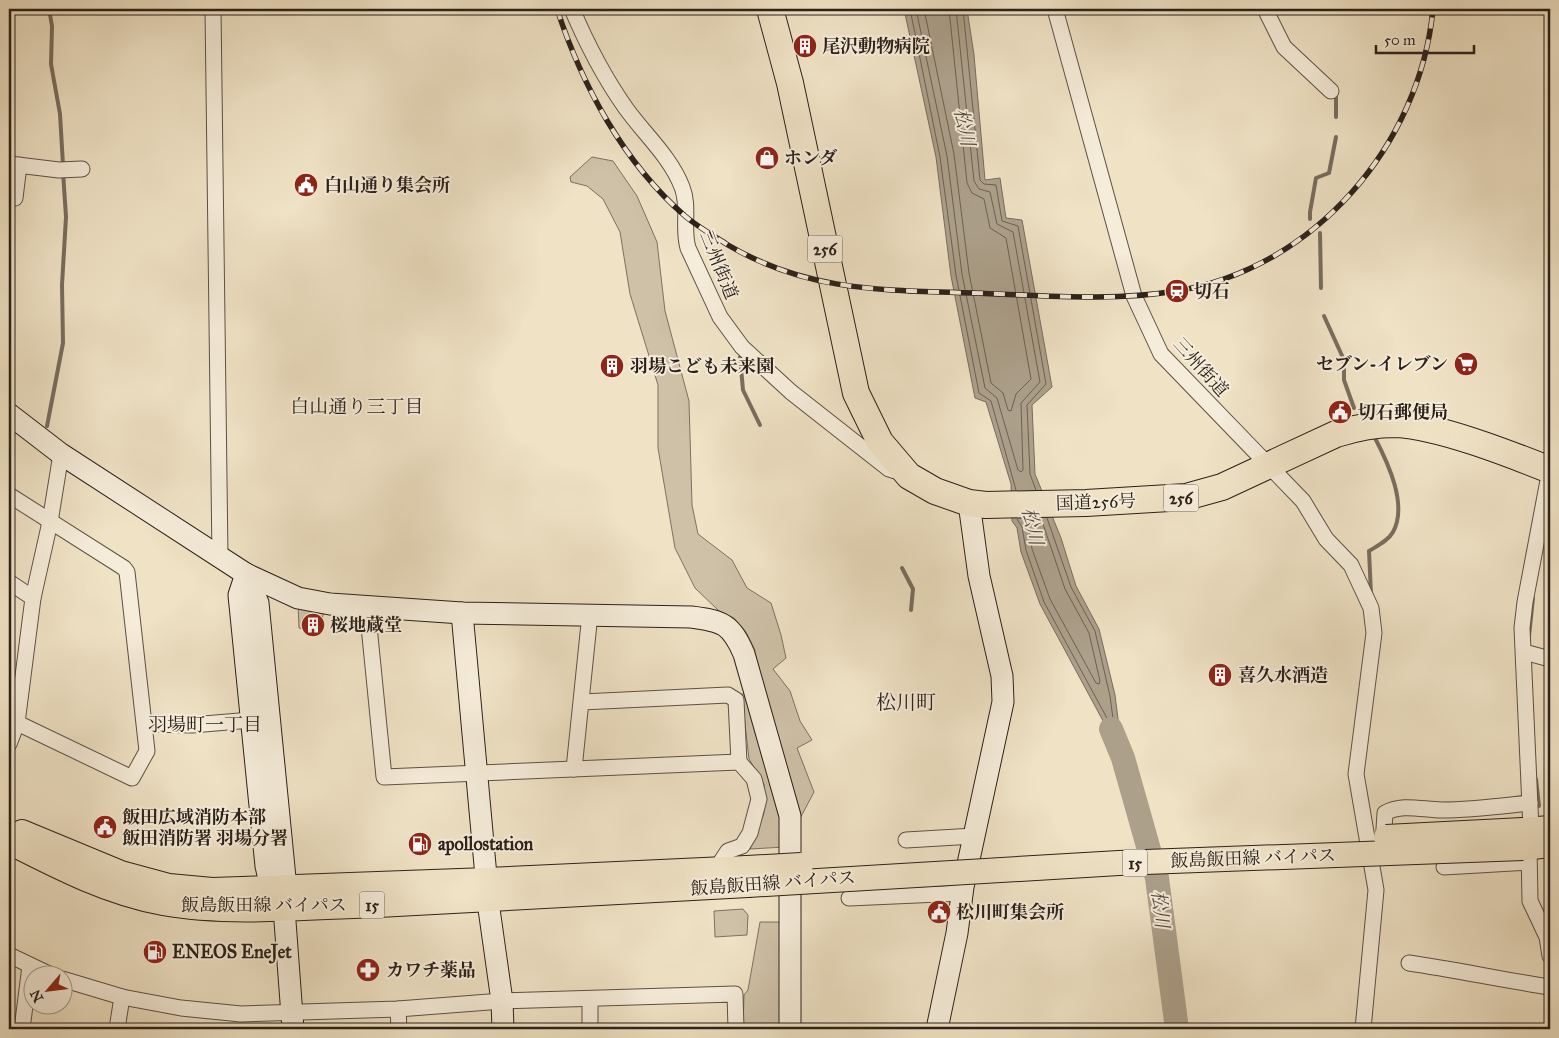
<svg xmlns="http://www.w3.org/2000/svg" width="1559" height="1038" font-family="'IM FELL Great Primer','Noto Serif JP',serif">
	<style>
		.green { fill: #cec1a8; stroke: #7c7161 }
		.water { fill: #aca08b; stroke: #786d5e }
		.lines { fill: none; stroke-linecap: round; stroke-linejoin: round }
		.shore { stroke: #6c6052; stroke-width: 1 }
		.stream { stroke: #786d5e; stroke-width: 4 }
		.river { stroke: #aca08b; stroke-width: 24 }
		.street-casing { stroke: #5c5145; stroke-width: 17 }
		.secondary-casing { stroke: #2b211a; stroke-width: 23 }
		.primary-casing { stroke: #2b211a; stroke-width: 26 }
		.highway-casing { stroke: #2b211a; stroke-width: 28 }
		.street { stroke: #f5ecd9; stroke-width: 15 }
		.secondary { stroke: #f5ecd9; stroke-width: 21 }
		.primary { stroke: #efe2c5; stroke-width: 24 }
		.highway { stroke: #efe2c5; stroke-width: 26 }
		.rail-casing { stroke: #2b211a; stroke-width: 5.5 }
		.rail { stroke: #f5ecd9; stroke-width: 4; stroke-dasharray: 11; stroke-linecap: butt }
		.primary-bridge-casing { stroke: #2b211a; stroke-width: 26; stroke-linecap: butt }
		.primary-bridge { stroke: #efe2c5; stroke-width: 24 }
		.labels { text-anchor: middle; stroke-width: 4; stroke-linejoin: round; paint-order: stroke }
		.shield { fill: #f5ecd9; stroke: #685e53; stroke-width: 1 }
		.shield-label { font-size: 16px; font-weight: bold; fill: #2b211a }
		.poi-label { font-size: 18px; font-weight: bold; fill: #2b211a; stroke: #f5ecd9; text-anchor: start }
		.street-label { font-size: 18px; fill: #2b211a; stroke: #f5ecd9 }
		.water-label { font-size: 19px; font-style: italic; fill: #584d42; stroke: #f5ecd9 }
		.neighbourhood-label { font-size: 19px; fill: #2b211a; stroke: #f5ecd9 }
		.quarter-label { font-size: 20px; fill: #2b211a; stroke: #f5ecd9 }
	</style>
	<rect width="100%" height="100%" fill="#efe2c5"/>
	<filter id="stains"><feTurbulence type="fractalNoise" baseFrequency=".004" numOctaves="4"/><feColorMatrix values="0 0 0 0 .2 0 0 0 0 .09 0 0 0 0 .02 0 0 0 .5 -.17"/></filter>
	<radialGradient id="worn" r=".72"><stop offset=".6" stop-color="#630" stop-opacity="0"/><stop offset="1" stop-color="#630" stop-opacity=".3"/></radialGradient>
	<g class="green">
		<polygon points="592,157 613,161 637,196 657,242 665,311 689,401 692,505 698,534 732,560 747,588 771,603 781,635 786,658 773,669 790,691 800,721 812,740 797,748 814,792 785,847 750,849 764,813 764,784 749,759 742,698 755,650 746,632 734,618 720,612 695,588 675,548 658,448 658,385 630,294 620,232 603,199 587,186 571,182 570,177"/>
		<polygon points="298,604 325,610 317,631 299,628"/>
		<polygon points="743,909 748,915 747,935 715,937 714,911"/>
		<polygon points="760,922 783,922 784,1029 743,1029 744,995 748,990"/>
	</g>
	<polygon class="water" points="904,9 967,9 974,55 985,180 1000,178 1006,218 1022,220 1052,387 1032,405 1035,474 1061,538 1076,586 1099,629 1115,695 1123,758 1040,604 1021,552 1017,528 1012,521 1011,484 986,402 975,398 951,276 936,157"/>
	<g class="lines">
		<g class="shore">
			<polyline points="910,9 940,157 956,275 979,393 991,401 1016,490"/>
			<polyline points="916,9 947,156 962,274 985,388 997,398 1018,470 1021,472 1023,470 1021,403 1040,382 1013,232 997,224 990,192 979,189 974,181 956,9"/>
			<polyline points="924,9 954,154 969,273 991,383 1003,393 1008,410 1011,411 1016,394 1031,379 1006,238 990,228 984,199 972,193 967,183 949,9"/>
			<polyline points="963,9 980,180 984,184 996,185 1002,221 1018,226 1046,384 1027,405 1030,474 1036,490"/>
			<polyline points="1017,519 1022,527 1026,550 1044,602 1108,720 1111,721 1113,719 1110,696 1095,631 1071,587 1047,518"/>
			<polyline points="1024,519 1028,526 1032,549 1050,599 1096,683 1099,684 1100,681 1089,633 1065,589 1041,518"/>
		</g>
		<g class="stream">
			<polyline points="49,9 52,26 51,64 60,114 63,165"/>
			<polyline points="1336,117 1336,92"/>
			<polyline points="1310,219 1310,212 1316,178 1329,173 1336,137"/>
			<polyline points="1320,233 1321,288"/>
			<polyline points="1324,316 1344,360 1344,380 1354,408"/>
			<polyline points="740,357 743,390 760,425"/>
			<polyline points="47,426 63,343 62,285 66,217 63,172"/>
			<polyline points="902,568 913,589 911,610"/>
			<path d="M1371 594 1369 551C1377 546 1388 541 1393 532 1408 505 1388 463 1375 438"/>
			<polyline points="1529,636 1533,598"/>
			<polyline points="1536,779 1539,806"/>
		</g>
		<polyline class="river" points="1111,729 1123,758 1157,878 1177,1029"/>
		<g class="street-casing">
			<g id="street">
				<polyline points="213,9 220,557"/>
				<path d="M572 9C586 42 604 77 625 107 644 134 670 156 682 187 690 207 682 228 688 248L720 317 742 347 791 392 889 469 895 471"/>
				<polyline points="1055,9 1134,296 1161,354 1303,501 1326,539 1351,565 1371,608 1374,633 1356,774 1376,890 1363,1029"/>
				<polyline points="1265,9 1284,47 1331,91"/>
				<polyline points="9,164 59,170 82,169"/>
				<polyline points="15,198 19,165"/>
				<polyline points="9,495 124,568 127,572 147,751 132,778 9,719"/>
				<polyline points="9,582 33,598"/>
				<polyline points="367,606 384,777 739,762 754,779 759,799 750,833 742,846 728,851 716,869"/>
				<polyline points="1524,652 1550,659"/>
				<polyline points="582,702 728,695 736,700 739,762"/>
				<polyline points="145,724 192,725 251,720"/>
				<polyline points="9,744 17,723 33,598 50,522 61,454"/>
				<polyline points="574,769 590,614"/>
				<polyline points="1531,829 1522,628 1525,602 1550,470"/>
				<polyline points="906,840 974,836"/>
				<path d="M1383 845 1385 813C1402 803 1423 810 1442 810 1471 810 1501 806 1530 803"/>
				<polyline points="1529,847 1530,901 1547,937 1550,956"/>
				<polyline points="1444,867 1528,862"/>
				<polyline points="849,898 962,893"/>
				<polyline points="9,955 53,976"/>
				<path d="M1409 963C1457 970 1503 980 1550 987"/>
				<polyline points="62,979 122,997 181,1008 241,1014 398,1009 502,1001 735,994 736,1029"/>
				<polyline points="590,999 590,1029"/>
				<polyline points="398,1009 399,1029"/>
				<polyline points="22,1029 30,966"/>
				<polyline points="117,1029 122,997"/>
			</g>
		</g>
		<g class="secondary-casing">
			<g id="secondary">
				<path d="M9 414 61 454 246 574 298 598 330 604 462 613 691 617C723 621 731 624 744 654L790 816V1029"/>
				<polyline points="246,574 258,603 286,888 284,908 293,1029"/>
				<polyline points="246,574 239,595 266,866 271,888 279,901"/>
				<polyline points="462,613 489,909 502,1001 503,1029"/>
				<polyline points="937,1029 957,933 963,887 1003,702 1002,676 979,576 969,503"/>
			</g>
		</g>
		<g class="primary-casing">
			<g id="primary">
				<polyline points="1523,830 1550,828"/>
				<polyline points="22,832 121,873 169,886 212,890 487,880 747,868"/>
				<path d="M9 842C58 867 108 893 163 903 228 915 311 907 378 905 501 899 624 892 748 885"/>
				<polyline points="1523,848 1550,845"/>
			</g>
		</g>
		<g class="highway-casing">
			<path id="highway" d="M770 9 790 83 856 393 880 442 909 476 935 491 969 503 986 505 1086 503 1186 497 1222 487 1336 434C1355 428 1376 424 1396 424 1439 426 1510 454 1550 470"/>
		</g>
		<use href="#street" class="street"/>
		<use href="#secondary" class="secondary"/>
		<use href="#primary" class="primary"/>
		<use href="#highway" class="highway"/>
		<g class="rail-casing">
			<path id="rail" d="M557 9C582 85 623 162 685 216 698 227 714 236 728 245 808 292 883 290 972 293 1039 295 1110 302 1176 291 1314 269 1420 145 1433 9"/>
		</g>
		<use href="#rail" class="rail"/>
		<g class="primary-bridge-casing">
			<g id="primary-bridge">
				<polyline points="1386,837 1523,830"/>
				<polyline points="747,868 801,865"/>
				<polyline points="748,885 1119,863 1523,848"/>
			</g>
		</g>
		<use href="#primary-bridge" class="primary-bridge"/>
	</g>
	<defs>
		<g id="building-disc" transform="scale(1.25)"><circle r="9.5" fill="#8f2418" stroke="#f5ecd9"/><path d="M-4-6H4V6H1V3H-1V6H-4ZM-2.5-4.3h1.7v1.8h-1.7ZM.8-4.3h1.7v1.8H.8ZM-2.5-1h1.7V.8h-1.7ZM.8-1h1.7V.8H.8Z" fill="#fff"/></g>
		<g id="shop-disc" transform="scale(1.25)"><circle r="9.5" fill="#8f2418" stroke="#f5ecd9"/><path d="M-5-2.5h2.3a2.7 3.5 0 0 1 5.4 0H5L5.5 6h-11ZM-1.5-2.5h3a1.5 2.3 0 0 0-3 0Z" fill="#fff"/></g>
		<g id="civic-disc" transform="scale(1.25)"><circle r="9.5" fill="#8f2418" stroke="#f5ecd9"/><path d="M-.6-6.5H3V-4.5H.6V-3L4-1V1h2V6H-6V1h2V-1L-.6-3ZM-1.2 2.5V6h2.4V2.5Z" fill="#fff"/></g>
		<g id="station-disc" transform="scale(1.25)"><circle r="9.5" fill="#8f2418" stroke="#f5ecd9"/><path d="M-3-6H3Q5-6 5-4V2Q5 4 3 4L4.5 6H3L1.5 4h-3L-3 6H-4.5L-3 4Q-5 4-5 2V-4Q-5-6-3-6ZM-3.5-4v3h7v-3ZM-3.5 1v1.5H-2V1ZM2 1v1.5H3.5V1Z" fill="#fff"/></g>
		<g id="supermarket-disc" transform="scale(1.25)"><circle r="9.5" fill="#8f2418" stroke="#f5ecd9"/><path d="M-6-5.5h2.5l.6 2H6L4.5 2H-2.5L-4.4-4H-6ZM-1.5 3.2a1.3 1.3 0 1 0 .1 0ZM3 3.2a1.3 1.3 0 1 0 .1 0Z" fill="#fff"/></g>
		<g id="fuel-disc" transform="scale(1.25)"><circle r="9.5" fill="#8f2418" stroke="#f5ecd9"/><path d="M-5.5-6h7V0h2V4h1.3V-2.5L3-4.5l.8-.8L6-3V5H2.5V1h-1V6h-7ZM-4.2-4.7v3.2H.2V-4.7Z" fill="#fff"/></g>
		<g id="pharmacy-disc" transform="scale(1.25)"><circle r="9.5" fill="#8f2418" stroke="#f5ecd9"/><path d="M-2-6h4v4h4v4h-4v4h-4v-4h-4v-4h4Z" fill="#fff"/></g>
	</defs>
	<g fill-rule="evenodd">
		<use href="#building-disc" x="805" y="46"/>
		<use href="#shop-disc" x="767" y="158"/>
		<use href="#civic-disc" x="306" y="185"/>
		<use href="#station-disc" x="1177" y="291"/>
		<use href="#supermarket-disc" x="1466" y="364"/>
		<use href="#building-disc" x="612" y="366"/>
		<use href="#civic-disc" x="1340" y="412"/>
		<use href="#building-disc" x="313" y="625"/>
		<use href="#building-disc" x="1220" y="675"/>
		<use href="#civic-disc" x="105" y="827"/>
		<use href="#fuel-disc" x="420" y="844"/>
		<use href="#civic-disc" x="939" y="912"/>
		<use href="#fuel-disc" x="155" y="952"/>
		<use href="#pharmacy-disc" x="368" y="970"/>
	</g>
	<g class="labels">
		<g class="shield">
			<rect x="807.5" y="235.5" width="35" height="27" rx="4"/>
			<rect x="1163.5" y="484.5" width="35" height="27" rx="4"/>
			<rect x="1122.5" y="849.5" width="25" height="27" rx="4"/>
			<rect x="359.5" y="891.5" width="25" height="27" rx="4"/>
		</g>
		<g class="shield-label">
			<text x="825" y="255">256</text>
			<text x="1181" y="504">256</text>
			<text x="1135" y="869">15</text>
			<text x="372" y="911">15</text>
		</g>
		<g class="poi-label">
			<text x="822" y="52">尾沢動物病院</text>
			<text x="784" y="164">ホンダ</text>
			<text x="324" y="191">白山通り集会所</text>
			<text x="1194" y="297">切石</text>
			<text x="1448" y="370" text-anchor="end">セブン-イレブン</text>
			<text x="630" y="372">羽場こども未来園</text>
			<text x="1358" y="418">切石郵便局</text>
			<text x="330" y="631">桜地蔵堂</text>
			<text x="1238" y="681">喜久水酒造</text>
			<text x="122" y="823">飯田広域消防本部<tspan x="122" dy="21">飯田消防署 羽場分署</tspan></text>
			<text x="438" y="850">apollostation</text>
			<text x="956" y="918">松川町集会所</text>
			<text x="172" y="958">ENEOS EneJet</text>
			<text x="386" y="976">カワチ薬品</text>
		</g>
		<g class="street-label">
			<text transform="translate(719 265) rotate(68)" y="6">三州街道</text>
			<text transform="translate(1201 367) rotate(48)" y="6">三州街道</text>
			<text transform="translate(1096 502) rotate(-2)" y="6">国道256号</text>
			<text transform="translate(1253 858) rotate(-2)" y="6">飯島飯田線 バイパス</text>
			<text transform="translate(773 883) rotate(-4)" y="6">飯島飯田線 バイパス</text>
			<text x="264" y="911">飯島飯田線 バイパス</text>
		</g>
		<g class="water-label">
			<text transform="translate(965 127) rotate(78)" y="7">松川</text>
			<text transform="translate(1033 526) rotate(77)" y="7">松川</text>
			<text transform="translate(1161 909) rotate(83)" y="7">松川</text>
		</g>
		<g class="neighbourhood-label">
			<text x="357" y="413">白山通り三丁目</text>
			<text x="205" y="731">羽場町一丁目</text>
		</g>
		<g class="quarter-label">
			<text x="906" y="709">松川町</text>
		</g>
	</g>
	<rect width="1559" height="1038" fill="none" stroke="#efe2c5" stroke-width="30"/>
	<rect x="10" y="10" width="1539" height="1018" fill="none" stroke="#2b211a" stroke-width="2.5"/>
	<rect x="15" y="15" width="1529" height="1008" fill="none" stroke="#2b211a"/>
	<g transform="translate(48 990) rotate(242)"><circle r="24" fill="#f5ecd9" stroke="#a49b8d"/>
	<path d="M0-4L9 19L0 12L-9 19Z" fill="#8f2418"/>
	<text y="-8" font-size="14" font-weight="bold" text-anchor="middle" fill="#2b211a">N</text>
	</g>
	<path d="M1376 45v8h98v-8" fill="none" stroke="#2b211a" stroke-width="2.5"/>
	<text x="1384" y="45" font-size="15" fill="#2b211a" stroke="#f5ecd9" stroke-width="4" paint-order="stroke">50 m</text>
	<rect width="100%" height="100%" filter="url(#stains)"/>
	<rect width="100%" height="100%" fill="url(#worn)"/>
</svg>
